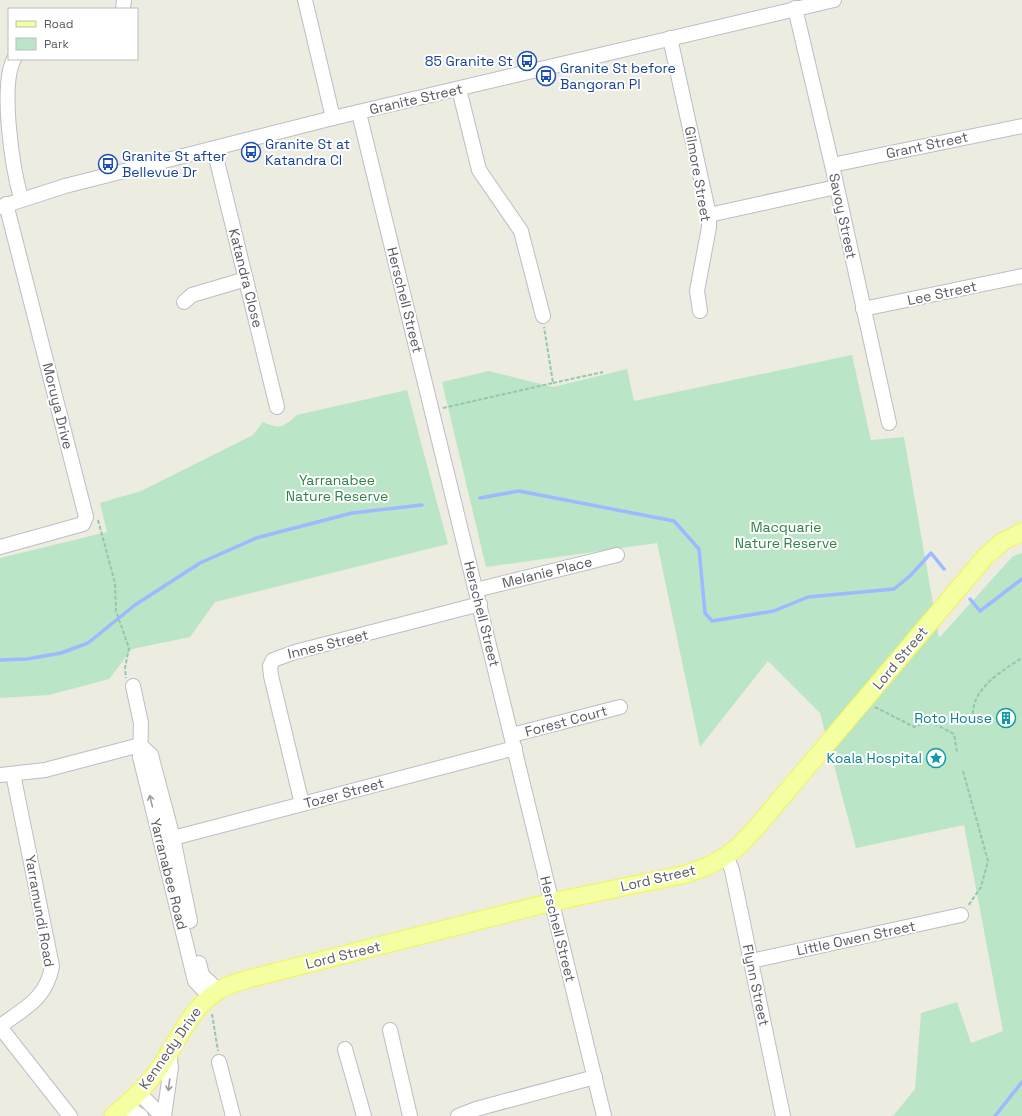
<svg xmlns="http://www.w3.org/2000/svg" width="1022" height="1116" font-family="'Space Grotesk',sans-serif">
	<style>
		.green { fill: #bbe5c7 }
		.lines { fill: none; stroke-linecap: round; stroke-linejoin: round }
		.stream { stroke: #9db9ff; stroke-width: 3.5 }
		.minor-casing { stroke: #bdbdc4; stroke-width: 16 }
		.major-casing { stroke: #f5f451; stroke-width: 19 }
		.path { stroke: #94c6b0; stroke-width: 2; stroke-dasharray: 4 2; stroke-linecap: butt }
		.minor { stroke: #fff; stroke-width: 14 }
		.major { stroke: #f4ffa2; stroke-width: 17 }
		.oneway { stroke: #9b9ca0 }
		.labels { text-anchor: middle; stroke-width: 4; stroke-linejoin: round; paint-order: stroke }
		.transit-label { font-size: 14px; fill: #164399; stroke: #fff; text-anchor: start }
		.street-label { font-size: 14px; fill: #595a61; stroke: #fff }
		.park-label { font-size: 14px; fill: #31814b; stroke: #fff }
		.culture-label { font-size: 14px; fill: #0d838f; stroke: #fff; text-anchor: end }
	</style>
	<rect width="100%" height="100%" fill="#ecece0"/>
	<g class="green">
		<polygon points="852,355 871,440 904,437 939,638 1013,556 1022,553 1022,1116 893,1116 915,1089 921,1013 957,1002 971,1043 1003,1031 964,825 856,848 820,713 768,661 700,747 657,543 486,567 442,382 489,371 553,387 627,369 634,401"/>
		<path d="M407 390 448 544 215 602 190 637 132 649 109 679 49 695 0 698V558L107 532 100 503 141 491 253 435 263 422C281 430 283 427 297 415Z"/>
	</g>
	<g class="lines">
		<g class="stream">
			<polyline points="480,498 519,491 674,521 699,549 705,613 712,621 774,611 808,597 894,589 910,576 931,553 944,569"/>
			<polyline points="970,599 980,611 1022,579"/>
			<polyline points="0,660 27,659 61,653 88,643 135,605 200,563 256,538 352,513 422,505"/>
			<polyline points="995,1116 1022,1082"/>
		</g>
		<g class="minor-casing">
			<g id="minor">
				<polyline points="305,0 333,118"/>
				<polyline points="795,8 832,165 889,423"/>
				<polyline points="123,9 124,0"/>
				<polyline points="670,38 709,215 709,227 697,291 700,311"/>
				<path d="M14 59C0 85 12 167 21 198"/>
				<polyline points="459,89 479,170 521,231 543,316"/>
				<polyline points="359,113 604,1116"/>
				<polyline points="214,149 277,407"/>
				<polyline points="832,165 1022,126"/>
				<polyline points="0,207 65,186 333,118 834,0"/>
				<polyline points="709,215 836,187"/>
				<polyline points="184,302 192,295 246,279"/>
				<polyline points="863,309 1022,276"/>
				<polyline points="0,547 83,524 86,517 6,204"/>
				<polyline points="476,590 617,555"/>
				<polyline points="133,686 141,723 140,757 195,981 210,997"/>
				<polyline points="512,735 620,707"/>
				<polyline points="140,745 151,755 173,838 190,921"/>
				<polyline points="0,775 45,770 140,745"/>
				<polyline points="302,804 271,676 270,666 273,660 295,652 480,604"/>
				<polyline points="173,838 515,748"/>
				<polyline points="726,856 732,870 783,1116"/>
				<polyline points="751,961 961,915"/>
				<polyline points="199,963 202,975 219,991"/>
				<path d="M0 1026C24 1009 47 998 52 966L13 774"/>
				<polyline points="0,1027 70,1116"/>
				<polyline points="390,1030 410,1116"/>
				<polyline points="345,1049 364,1116"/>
				<polyline points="219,1062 233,1116"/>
				<polyline points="139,1093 162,1116"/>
				<polyline points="125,1106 141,1116"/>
				<polyline points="164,1116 171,1067 169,1053"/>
				<polyline points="458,1116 476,1109 595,1077"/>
			</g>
		</g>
		<g class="major-casing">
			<path id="major" d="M113 1116C130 1102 145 1088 158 1070 178 1042 190 1007 221 989 232 983 244 980 256 977L552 902 686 874 708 866 726 856 739 846 755 829 986 556 1002 542 1022 532"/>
		</g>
		<g class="path">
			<polyline points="553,383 603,372"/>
			<polyline points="443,408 553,383 544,327"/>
			<polyline points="98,520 115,583 116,611 129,648 125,668 126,678"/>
			<polyline points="875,707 914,727 929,721 954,734 957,752"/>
			<path d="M974 720C967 692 1001 671 1022 658"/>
			<polyline points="963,771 988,861 981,887 968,906"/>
			<polyline points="212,1014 218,1051"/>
		</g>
		<use href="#minor" class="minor"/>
		<use href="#major" class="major"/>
	</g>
	<defs><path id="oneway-shaft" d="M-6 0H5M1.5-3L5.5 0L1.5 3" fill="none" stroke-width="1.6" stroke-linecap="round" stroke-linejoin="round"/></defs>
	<g class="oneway">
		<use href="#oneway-shaft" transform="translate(151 801) rotate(-104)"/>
		<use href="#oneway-shaft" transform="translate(169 1085) rotate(97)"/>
	</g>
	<defs>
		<g id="bus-ring" transform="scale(1)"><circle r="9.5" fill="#fff" stroke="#1a4fb4" stroke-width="1.5"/><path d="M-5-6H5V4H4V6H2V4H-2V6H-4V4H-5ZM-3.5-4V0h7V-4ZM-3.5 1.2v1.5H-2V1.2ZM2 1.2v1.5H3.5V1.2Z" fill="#1a4fb4"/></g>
		<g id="building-ring" transform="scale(1)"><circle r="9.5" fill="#fff" stroke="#0f9aa8" stroke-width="1.5"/><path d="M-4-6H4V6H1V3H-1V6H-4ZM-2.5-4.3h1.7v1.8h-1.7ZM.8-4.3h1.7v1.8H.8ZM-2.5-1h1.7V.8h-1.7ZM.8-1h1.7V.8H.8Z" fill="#0f9aa8"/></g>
		<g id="sight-ring" transform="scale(1)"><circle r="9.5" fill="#fff" stroke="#0f9aa8" stroke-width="1.5"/><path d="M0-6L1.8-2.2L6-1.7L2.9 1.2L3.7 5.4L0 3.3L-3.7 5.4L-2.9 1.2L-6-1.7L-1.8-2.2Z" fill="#0f9aa8"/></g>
	</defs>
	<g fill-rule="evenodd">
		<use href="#bus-ring" x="527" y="61"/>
		<use href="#bus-ring" x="546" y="76"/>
		<use href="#bus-ring" x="251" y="152"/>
		<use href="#bus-ring" x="108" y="164"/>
		<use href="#building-ring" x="1006" y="718"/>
		<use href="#sight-ring" x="936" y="758"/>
	</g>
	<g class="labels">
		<g class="transit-label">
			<text x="513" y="66" text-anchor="end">85 Granite St</text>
			<text x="560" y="73">Granite St before<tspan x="560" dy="16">Bangoran Pl</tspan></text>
			<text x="265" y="149">Granite St at<tspan x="265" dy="16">Katandra Cl</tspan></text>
			<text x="122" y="161">Granite St after<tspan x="122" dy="16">Bellevue Dr</tspan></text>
		</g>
		<g class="street-label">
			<text transform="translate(416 99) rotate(-13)" y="5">Granite Street</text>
			<text transform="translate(927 145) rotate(-12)" y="5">Grant Street</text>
			<text transform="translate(698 174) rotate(80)" y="5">Gilmore Street</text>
			<text transform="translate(843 216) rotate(78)" y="5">Savoy Street</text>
			<text transform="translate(246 278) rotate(76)" y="5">Katandra Close</text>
			<text transform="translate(942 293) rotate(-12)" y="5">Lee Street</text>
			<text transform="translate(405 300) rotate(76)" y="5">Herschell Street</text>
			<text transform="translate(58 406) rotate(76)" y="5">Moruya Drive</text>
			<text transform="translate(547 572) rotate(-14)" y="5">Melanie Place</text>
			<text transform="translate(482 614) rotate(76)" y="5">Herschell Street</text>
			<text transform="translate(328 644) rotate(-14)" y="5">Innes Street</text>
			<text transform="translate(900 658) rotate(-50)" y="5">Lord Street</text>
			<text transform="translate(566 721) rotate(-15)" y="5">Forest Court</text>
			<text transform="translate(344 793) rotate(-15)" y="5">Tozer Street</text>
			<text transform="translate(169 874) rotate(76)" y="5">Yarranabee Road</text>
			<text transform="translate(658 878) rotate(-13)" y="5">Lord Street</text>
			<text transform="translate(40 911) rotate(80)" y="5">Yarramundi Road</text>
			<text transform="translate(558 929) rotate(76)" y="5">Herschell Street</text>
			<text transform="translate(856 938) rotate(-12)" y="5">Little Owen Street</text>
			<text transform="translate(343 955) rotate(-14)" y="5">Lord Street</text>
			<text transform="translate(756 985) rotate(78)" y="5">Flynn Street</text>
			<text transform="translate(170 1048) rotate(-55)" y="5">Kennedy Drive</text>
		</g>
		<g class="park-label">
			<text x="337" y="485">Yarranabee<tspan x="337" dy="16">Nature Reserve</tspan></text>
			<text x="786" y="532">Macquarie<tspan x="786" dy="16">Nature Reserve</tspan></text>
		</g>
		<g class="culture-label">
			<text x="992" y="723">Roto House</text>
			<text x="922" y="763">Koala Hospital</text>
		</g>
	</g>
	<rect x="8" y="8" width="130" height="52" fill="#ffffff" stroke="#bdbdc0"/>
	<rect x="16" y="21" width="20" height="6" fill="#f4ffa2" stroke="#bdbdc0"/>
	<text x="44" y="28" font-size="12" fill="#595a61">Road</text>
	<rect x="16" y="38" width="20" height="12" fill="#bbe5c7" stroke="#bdbdc0"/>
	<text x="44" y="48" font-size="12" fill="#595a61">Park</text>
</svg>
